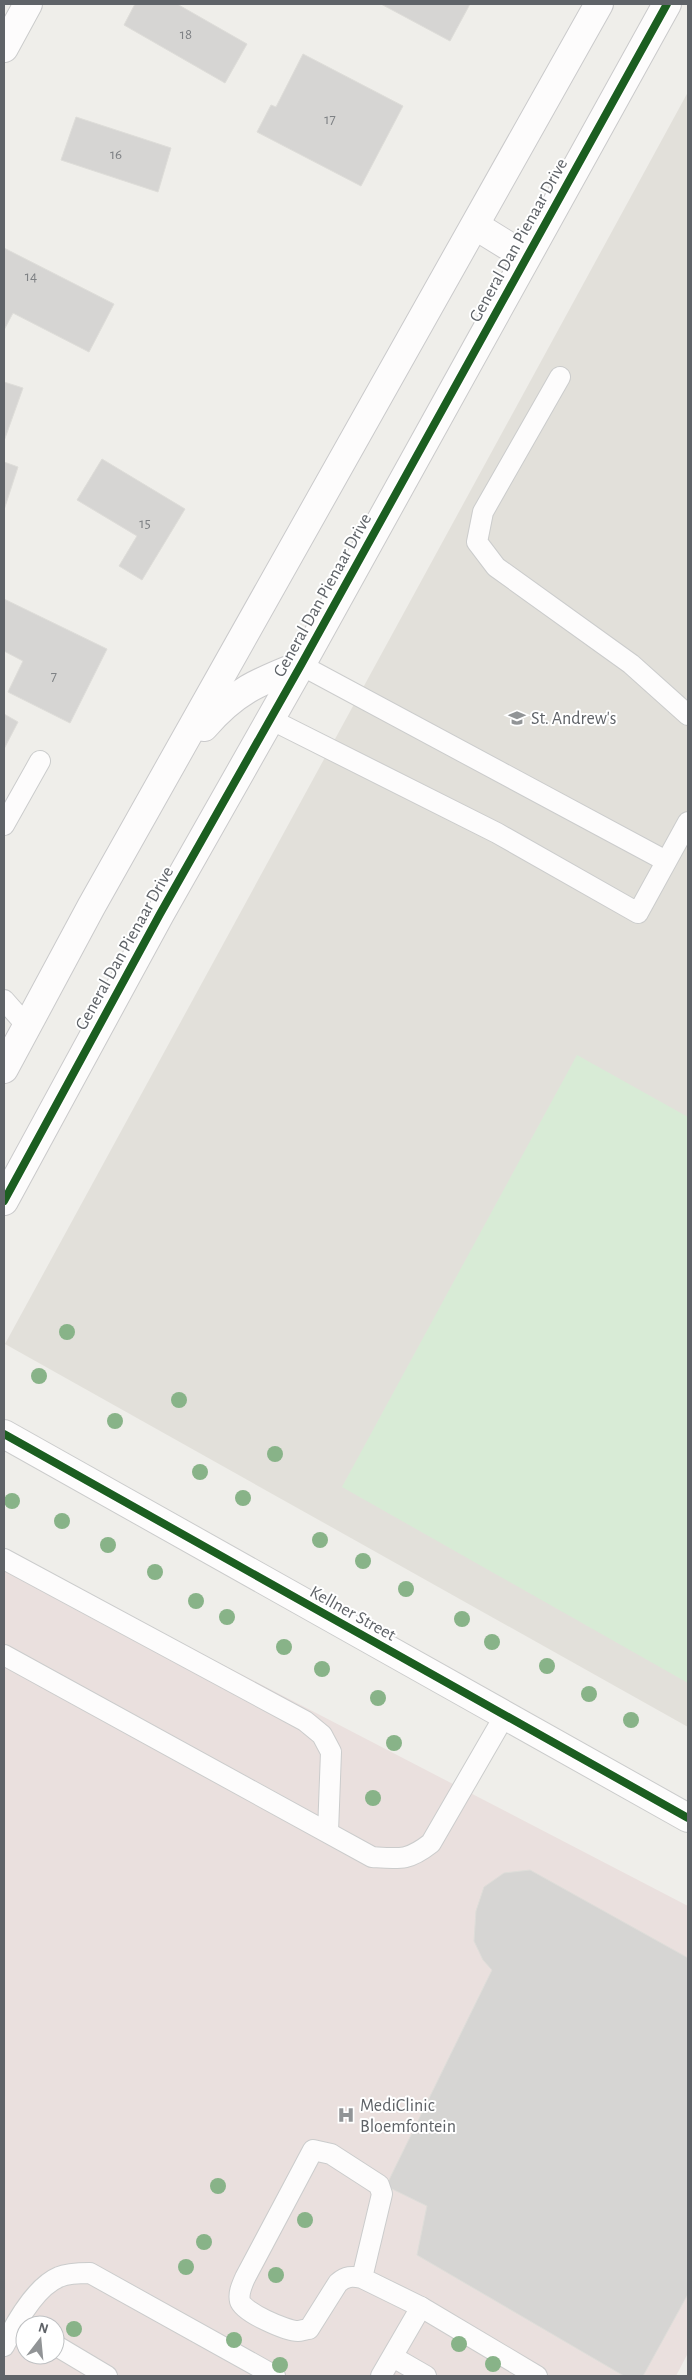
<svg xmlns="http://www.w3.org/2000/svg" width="692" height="2380" font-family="'Alegreya Sans',sans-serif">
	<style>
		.education { fill: #e2e0da }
		.medical { fill: #eae0de; fill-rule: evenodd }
		.green { fill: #d8ebd6 }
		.building { fill: #d6d5d3; stroke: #deddd9 }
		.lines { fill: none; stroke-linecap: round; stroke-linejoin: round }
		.lane-casing { stroke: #cbcccc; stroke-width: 22 }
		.street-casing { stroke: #cbcccc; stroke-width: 30 }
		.secondary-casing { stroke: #cacacb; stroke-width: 30 }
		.lane { stroke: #fdfcfc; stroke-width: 20 }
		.street { stroke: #fdfcfc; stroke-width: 28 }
		.secondary { stroke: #fdfcfc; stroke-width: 28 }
		.cycleway-casing { stroke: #fff; stroke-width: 11 }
		.cycleway { stroke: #1b5e20; stroke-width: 8 }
		.tree { fill: #88b388 }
		.labels { text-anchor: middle; stroke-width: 4; stroke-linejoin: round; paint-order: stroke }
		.number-label { font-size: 15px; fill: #7e8184 }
		.street-label { font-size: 18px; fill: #5f6368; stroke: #fff }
		.poi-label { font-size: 18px; fill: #5f6368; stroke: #fff; text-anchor: start }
	</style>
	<rect width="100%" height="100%" fill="#efeeea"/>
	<polygon class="education" points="688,92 688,1727 5,1344"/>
	<path class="medical" d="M4 1551 688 1906V2353L676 2376H4ZM25 2325H55V2355H25Z"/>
	<polygon class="green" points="577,1055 688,1117 688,1683 342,1487"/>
	<g class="building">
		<polygon points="135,4 177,4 247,44 225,83 124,25"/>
		<polygon points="381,4 470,4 450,41"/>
		<polygon points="303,54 403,106 361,186 257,132 271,105 276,107"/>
		<polygon points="76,117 171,148 158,192 61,160"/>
		<polygon points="4,248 114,304 89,352 13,313 4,330"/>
		<polygon points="4,382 23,388 4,441"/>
		<polygon points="102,459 185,509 142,580 119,566 137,536 77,500"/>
		<polygon points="4,462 18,467 4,510"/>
		<polygon points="4,599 107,649 70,723 8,692 23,661 4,651"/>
		<polygon points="4,714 18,722 4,749"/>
		<polygon points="530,1870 688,1958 688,2294 643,2376 624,2376 417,2255 427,2206 386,2186 492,1970 483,1960 474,1941 476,1911 484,1887 504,1873"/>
	</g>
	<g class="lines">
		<g class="lane-casing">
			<g id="lane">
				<polyline points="560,377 483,512 477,542 496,567 631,664 688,715"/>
				<polyline points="301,665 666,861"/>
				<polyline points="270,719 497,833 638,913 688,822"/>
				<polyline points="4,825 40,761"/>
				<polyline points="4,1000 27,1026"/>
				<polyline points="4,1559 305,1721 322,1735 331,1752 328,1832"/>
				<path d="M4 1655 372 1857C400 1859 408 1861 431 1843L505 1715"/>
				<path d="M362 2278 382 2194 379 2185 331 2154 313 2150 245 2278C242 2285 238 2293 240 2301 243 2312 286 2331 298 2331 301 2331 306 2329 309 2329L338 2283C346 2276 352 2276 362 2278L421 2307"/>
				<polyline points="55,2345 107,2376"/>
				<path d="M4 2346C15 2324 35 2287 59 2277 68 2273 81 2273 90 2273L275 2376"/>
				<polyline points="393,2357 426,2376"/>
				<polyline points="381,2376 421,2307 537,2376"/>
			</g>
		</g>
		<g class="street-casing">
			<g id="street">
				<polyline points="4,48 28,4"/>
				<polyline points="4,1434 688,1818"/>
			</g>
		</g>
		<g class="secondary-casing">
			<g id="secondary">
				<polyline points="476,226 526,257"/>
				<path d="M204 727C235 691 258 682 301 665"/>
				<polyline points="4,1069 91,907 599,4"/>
				<polyline points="4,1201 160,914 301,665 667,4"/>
			</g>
		</g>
		<use href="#lane" class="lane"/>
		<use href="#street" class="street"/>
		<use href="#secondary" class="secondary"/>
		<g class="cycleway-casing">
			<g id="cycleway">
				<polyline points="4,1201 160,914 301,665 667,4"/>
				<polyline points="4,1434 688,1818"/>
			</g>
		</g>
		<use href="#cycleway" class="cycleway"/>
	</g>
	<g class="tree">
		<circle cx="67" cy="1332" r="8"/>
		<circle cx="39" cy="1376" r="8"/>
		<circle cx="179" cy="1400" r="8"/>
		<circle cx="115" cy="1421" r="8"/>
		<circle cx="275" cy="1454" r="8"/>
		<circle cx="200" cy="1472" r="8"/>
		<circle cx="243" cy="1498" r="8"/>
		<circle cx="12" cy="1501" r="8"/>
		<circle cx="62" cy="1521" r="8"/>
		<circle cx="320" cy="1540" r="8"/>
		<circle cx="108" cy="1545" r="8"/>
		<circle cx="363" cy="1561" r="8"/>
		<circle cx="155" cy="1572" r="8"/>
		<circle cx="406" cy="1589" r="8"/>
		<circle cx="196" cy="1601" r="8"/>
		<circle cx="227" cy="1617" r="8"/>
		<circle cx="462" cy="1619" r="8"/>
		<circle cx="492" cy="1642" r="8"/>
		<circle cx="284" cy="1647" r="8"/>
		<circle cx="547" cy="1666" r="8"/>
		<circle cx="322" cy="1669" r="8"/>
		<circle cx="589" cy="1694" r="8"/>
		<circle cx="378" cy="1698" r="8"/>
		<circle cx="631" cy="1720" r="8"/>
		<circle cx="394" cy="1743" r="8"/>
		<circle cx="373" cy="1798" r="8"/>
		<circle cx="218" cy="2186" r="8"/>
		<circle cx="305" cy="2220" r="8"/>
		<circle cx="204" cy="2242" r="8"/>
		<circle cx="186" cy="2267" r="8"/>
		<circle cx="276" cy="2275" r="8"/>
		<circle cx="74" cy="2329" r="8"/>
		<circle cx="234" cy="2340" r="8"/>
		<circle cx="459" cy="2344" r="8"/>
		<circle cx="493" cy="2364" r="8"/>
		<circle cx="280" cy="2365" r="8"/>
	</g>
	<defs>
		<g id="school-bare" transform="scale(1.35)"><path d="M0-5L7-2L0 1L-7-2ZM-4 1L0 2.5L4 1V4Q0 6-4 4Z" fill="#919496" stroke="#fff" stroke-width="2.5" paint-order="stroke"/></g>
		<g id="hospital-bare" transform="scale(1.35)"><path d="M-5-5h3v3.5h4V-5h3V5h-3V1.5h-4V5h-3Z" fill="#919496" stroke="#fff" stroke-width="2.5" paint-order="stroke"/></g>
	</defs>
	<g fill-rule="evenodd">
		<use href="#school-bare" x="517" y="718"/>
		<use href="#hospital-bare" x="346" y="2115"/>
	</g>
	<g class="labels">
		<g class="number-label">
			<text x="186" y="39">18</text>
			<text x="330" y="124">17</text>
			<text x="116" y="159">16</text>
			<text x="31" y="281">14</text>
			<text x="145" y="528">15</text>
			<text x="54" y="681">7</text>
		</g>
		<g class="street-label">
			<text transform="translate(518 240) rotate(-61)" y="6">General Dan Pienaar Drive</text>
			<text transform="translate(322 595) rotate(-61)" y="6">General Dan Pienaar Drive</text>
			<text transform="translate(124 948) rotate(-61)" y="6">General Dan Pienaar Drive</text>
			<text transform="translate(353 1613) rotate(29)" y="6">Kellner Street</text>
		</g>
		<g class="poi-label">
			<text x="531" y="724">St. Andrew's</text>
			<text x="360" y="2111">MediClinic<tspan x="360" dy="21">Bloemfontein</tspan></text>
		</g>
	</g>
	<rect width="692" height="2380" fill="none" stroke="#5f6368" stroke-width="10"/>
	<g transform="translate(40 2340) rotate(16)"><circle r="24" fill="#ffffff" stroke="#bfc1c3"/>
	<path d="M0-4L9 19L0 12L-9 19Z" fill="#919496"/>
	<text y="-8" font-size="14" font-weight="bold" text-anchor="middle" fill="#5f6368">N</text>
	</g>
</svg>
